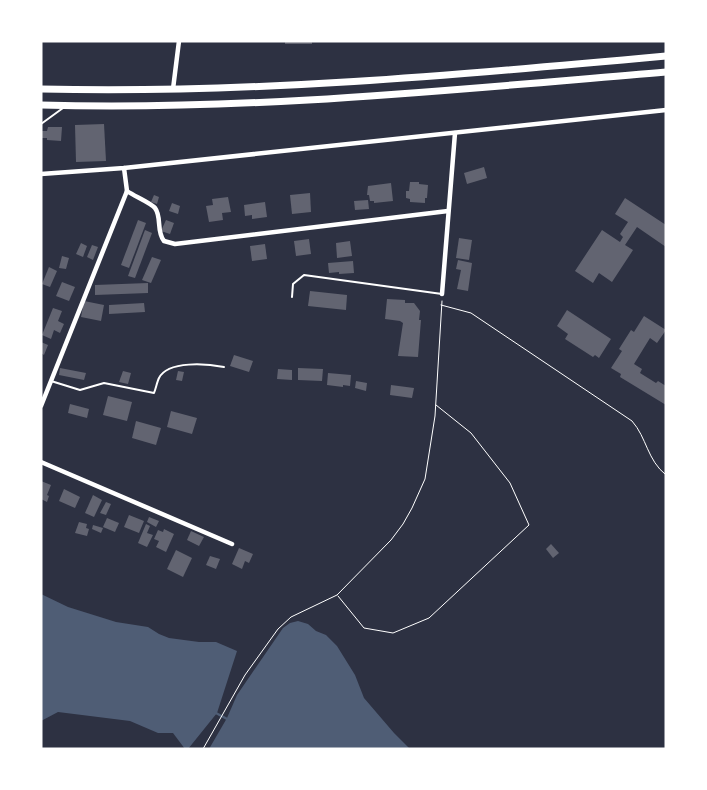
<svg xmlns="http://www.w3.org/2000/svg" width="707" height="790" font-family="Inter,sans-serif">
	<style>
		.water { fill: #4f5d75 }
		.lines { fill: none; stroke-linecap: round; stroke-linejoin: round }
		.stream { stroke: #4f5d75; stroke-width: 2.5 }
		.building { fill: #626471 }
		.path { stroke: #fff; stroke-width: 1 }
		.service { stroke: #fff; stroke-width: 2 }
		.minor { stroke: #fff; stroke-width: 4.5 }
		.trunk { stroke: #fff; stroke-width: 7 }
	</style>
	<rect width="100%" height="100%" fill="#2d3142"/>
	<g class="water">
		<polygon points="41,594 68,607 116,622 148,627 159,634 169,638 199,642 216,642 237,651 217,713 188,749 185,749 173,733 158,733 130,721 58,712 41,721"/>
		<polygon points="298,621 308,624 316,631 326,635 337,646 355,675 364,698 394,733 410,749 209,749 227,718 237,695 283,628 290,623"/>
	</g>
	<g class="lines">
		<polyline class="stream" points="214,712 229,720"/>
	</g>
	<g class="building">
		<rect x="285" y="41" width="27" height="3"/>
		<polygon points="104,124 106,161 76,162 75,125"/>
		<polygon points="48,127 62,127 61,141 47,140 47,138 41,138 41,131 47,131"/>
		<polygon points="484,167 487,178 467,184 464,173"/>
		<polygon points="410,182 419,182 419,184 428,185 427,198 425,198 425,203 410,202 410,199 406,198 406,191 409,191"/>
		<polygon points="391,183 393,201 374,203 374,201 370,201 369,195 367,195 368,186"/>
		<polygon points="310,193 311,212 292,214 290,195"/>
		<polygon points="154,195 159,197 157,204 151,202"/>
		<polygon points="228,197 231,212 222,213 223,220 209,222 206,206 213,205 212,199"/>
		<polygon points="625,198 666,225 666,247 637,227 625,245 633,250 612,282 599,273 593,283 575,271 602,230 620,242 623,237 620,234 628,222 615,214"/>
		<polygon points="368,200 369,209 355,210 354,201"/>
		<polygon points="265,202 267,217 252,219 252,215 245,216 244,205"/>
		<polygon points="172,203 180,206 178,214 169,211"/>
		<polygon points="138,220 146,223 129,268 121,265"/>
		<polygon points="166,220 174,223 170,234 161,231"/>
		<polygon points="145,230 152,233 135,278 128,276"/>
		<polygon points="459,238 472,240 469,260 456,258"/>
		<polygon points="309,239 311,254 296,256 294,241"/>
		<polygon points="350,241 352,256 337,258 336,243"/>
		<polygon points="81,243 87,246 83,257 76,254"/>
		<polygon points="265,244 267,259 252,261 250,246"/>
		<polygon points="92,245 98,247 93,260 87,257"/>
		<polygon points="62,256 69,258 66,269 59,268"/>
		<polygon points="152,257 161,260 151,283 142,280"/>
		<polygon points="458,260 472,263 468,291 457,289 461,270 456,269"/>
		<polygon points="353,261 354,273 339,274 339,272 329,273 328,263"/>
		<polygon points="49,267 57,271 50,287 42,284"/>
		<polygon points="62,282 75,287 69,301 56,296"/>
		<polygon points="148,283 148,293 95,295 95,285"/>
		<polygon points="310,291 347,295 346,310 308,306"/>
		<polygon points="387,299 405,300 405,303 414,303 420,311 419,320 421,320 418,357 398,356 403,323 400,321 385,319"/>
		<polygon points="84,301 104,305 101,321 81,317"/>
		<polygon points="144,303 145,312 109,314 109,305"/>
		<polygon points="53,308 62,311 58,321 64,324 60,333 54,330 51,339 42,335"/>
		<polygon points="567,310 611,339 599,358 595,355 593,357 565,339 568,334 557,326"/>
		<polygon points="644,316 666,330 657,343 650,338 634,364 642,369 640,373 656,383 658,381 666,386 666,405 620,377 621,374 611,368 622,351 619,349 631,330 634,332"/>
		<polygon points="41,342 48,345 44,355 41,353"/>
		<polygon points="234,355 253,361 249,372 230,366"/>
		<polygon points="60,368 86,373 84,380 59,375"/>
		<polygon points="298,368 323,369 322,381 298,380"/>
		<polygon points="278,369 292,370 292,380 277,379"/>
		<polygon points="123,371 131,373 128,384 119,382"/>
		<polygon points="178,371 184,372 182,381 176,380"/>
		<polygon points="328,373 351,375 350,386 343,385 343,387 327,385"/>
		<polygon points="356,381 367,383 366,391 355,388"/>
		<polygon points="391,385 414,388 412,398 390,395"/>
		<polygon points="108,396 132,402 127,421 103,415"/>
		<polygon points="70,404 89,409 87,418 68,413"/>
		<polygon points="171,411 197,418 192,434 167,427"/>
		<polygon points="136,421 161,428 156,445 132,438"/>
		<polygon points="41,481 51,485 47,495 49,496 47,502 41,499"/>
		<polygon points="64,489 80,497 75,508 59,501"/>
		<polygon points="93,495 102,500 94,517 85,513"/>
		<polygon points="106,502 111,504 106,515 100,513"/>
		<polygon points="129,515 144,521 139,533 124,527"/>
		<polygon points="149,517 159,521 156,527 147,522"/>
		<polygon points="107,518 119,523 115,532 103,527"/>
		<polygon points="79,522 87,524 86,528 89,529 87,536 75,533"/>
		<polygon points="146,524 150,526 147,533 153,535 147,547 138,543"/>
		<polygon points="93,525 103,528 101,533 92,529"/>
		<polygon points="164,529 174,534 166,552 156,547 159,541 154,539 158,530 163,532"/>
		<polygon points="191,531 204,537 199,546 187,540"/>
		<polygon points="551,544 559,553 553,558 546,549"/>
		<polygon points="239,548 253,554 249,563 245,561 242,569 232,564"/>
		<polygon points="176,550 192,558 183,577 167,569"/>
		<polygon points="210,556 220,559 216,569 206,565"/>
	</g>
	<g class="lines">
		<g class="path">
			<path d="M441 305 471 313 632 421C647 438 647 460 666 475"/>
			<polyline points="338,596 364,628 393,633 429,618 529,525 510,483 471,433 436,405"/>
			<polyline points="203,749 245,675 278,629 291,617 337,595 391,540 403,524 412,508 425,479 435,416 442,301"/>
		</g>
		<g class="service">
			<polyline points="41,124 63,108"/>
			<polyline points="292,297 293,284 304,275 442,294"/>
			<path d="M51 381 80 390 104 383 154 393C156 388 157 382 159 378 168 360 208 364 224 367"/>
		</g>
		<g class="minor">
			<polyline points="173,89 179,41"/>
			<polyline points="41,174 124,168 666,110"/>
			<path d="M127 191C134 196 151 203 155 208 162 217 156 231 164 241L175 244 448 211"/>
			<polyline points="442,294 455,133"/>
			<polyline points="41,406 127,191 124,168"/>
			<polyline points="41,462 232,544"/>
		</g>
		<g class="trunk">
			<path d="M41 89C250 94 458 75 666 56"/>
			<path d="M41 105C249 111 459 89 666 72"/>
		</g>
	</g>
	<rect width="707" height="790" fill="none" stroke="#ffffff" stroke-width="85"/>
</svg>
